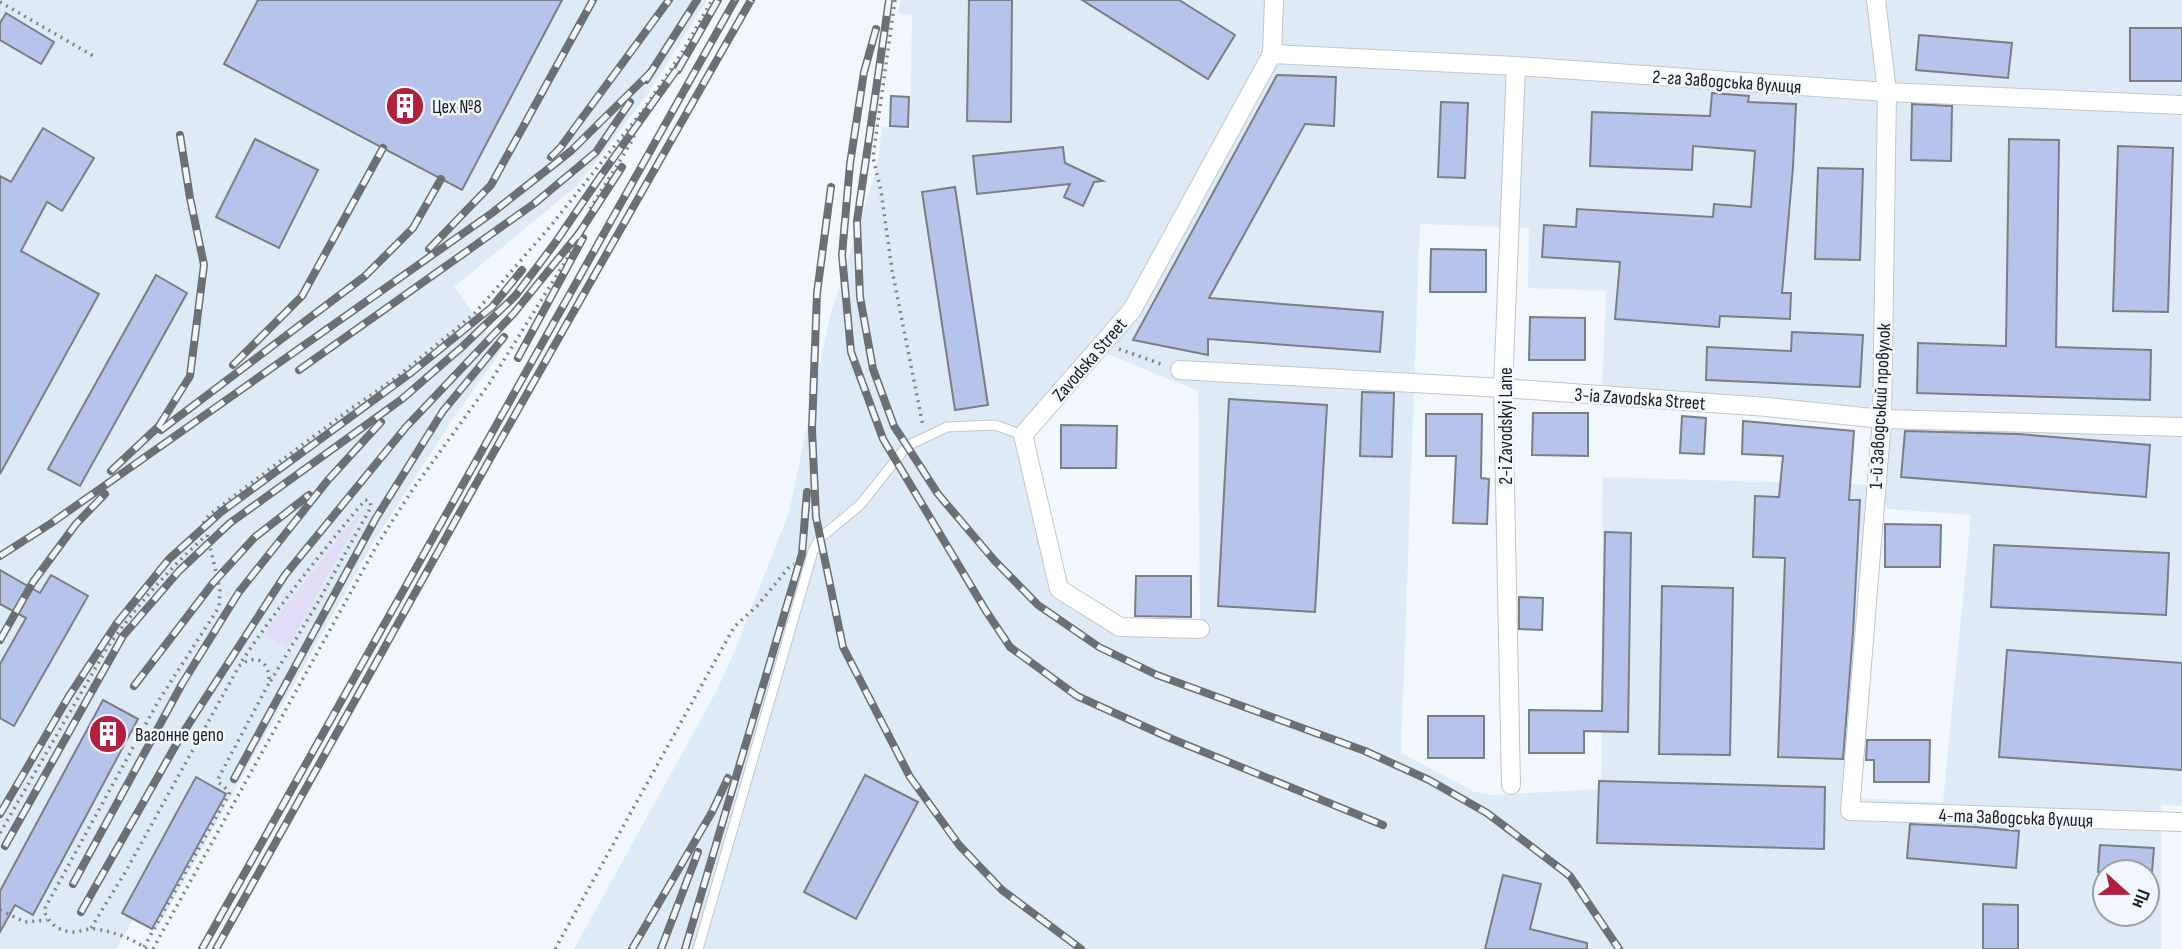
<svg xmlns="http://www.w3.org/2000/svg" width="2182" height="949" font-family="'Sofia Sans Condensed',sans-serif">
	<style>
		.built { fill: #deebf7; fill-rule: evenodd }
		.green { fill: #e2dcf6 }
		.building { fill: #b6c3ea; stroke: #7b7e84; stroke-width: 2 }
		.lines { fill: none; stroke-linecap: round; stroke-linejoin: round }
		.service-casing { stroke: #c0c6cc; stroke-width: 11 }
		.minor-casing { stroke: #c0c6cc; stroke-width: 20 }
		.path { stroke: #808488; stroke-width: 3.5; stroke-dasharray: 2 5; stroke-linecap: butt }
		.service { stroke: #fff; stroke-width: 9 }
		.minor { stroke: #fff; stroke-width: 18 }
		.rail-casing { stroke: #6c7073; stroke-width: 8 }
		.rail { stroke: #f1f7fd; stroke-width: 5; stroke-dasharray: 16; stroke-linecap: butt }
		.labels { text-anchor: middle; stroke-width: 5; stroke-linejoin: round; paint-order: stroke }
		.street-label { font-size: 19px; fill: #1b1d1f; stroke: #f1f7fd }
		.poi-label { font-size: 19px; fill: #1b1d1f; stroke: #f1f7fd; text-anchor: start }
	</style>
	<rect width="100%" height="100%" fill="#f1f7fd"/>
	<g class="built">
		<polygon points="0,0 707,0 645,98 578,185 454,287 501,351 453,419 373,543 156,931 133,919 117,949 0,949"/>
		<path d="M901 0H2182V806L2161 805V949H574L717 690 735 650 789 512 830 316 877 167 882 127 910 129 912 15 897 13ZM1420 224 1529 228 1528 288 1606 291 1602 395 1882 420 1876 485 1603 477 1601 789 1491 795 1475 792 1401 753ZM1097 350 1198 391 1200 629 1120 627 1059 589 1023 435ZM1875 508 1971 515 1943 802 1852 798ZM2105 872H2147V914H2105Z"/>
	</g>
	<polygon class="green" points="361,510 363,511 288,647 263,635"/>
	<g class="building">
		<polygon points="258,0 562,0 462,190 224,64"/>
		<polygon points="969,0 1012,0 1011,122 967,121"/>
		<polygon points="1082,0 1179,0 1235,35 1208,79"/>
		<polygon points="6,13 54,42 41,64 0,40 0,23"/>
		<rect x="2130" y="28" width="52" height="53"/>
		<polygon points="1919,35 2012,43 2008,78 1916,70"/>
		<polygon points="1277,75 1336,77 1334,126 1305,124 1209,298 1383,312 1380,352 1208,339 1208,355 1133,340"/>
		<polygon points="1712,93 1749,96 1748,102 1796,104 1793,167 1782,293 1791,293 1790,319 1720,316 1719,327 1615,319 1620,262 1542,257 1544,225 1576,227 1577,209 1713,217 1714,204 1751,207 1755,151 1693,146 1692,170 1590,166 1592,112 1710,116"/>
		<polygon points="891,96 909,97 908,127 890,126"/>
		<polygon points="1441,102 1468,103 1465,178 1438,177"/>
		<polygon points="1912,104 1952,106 1951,161 1911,160"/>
		<polygon points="43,128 94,158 62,211 47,202 21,251 99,294 0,474 0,176 11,182"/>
		<polygon points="255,139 318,170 279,248 216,217"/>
		<polygon points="2009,139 2059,140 2056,347 2151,350 2150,400 1917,393 1918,343 2006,346"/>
		<polygon points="2118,146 2173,148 2168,312 2113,311"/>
		<polygon points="1063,147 1065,163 1103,181 1094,182 1083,206 1064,197 1070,184 977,194 973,156"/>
		<polygon points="1818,168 1863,169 1860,260 1815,259"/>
		<polygon points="955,187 988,405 955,410 922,192"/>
		<polygon points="1431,249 1486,250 1486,292 1430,292"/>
		<polygon points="156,275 187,293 80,486 48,469"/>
		<polygon points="1530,317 1585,318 1585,360 1529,360"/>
		<polygon points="1792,332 1863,335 1860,387 1706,380 1707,347 1791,351"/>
		<polygon points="1362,392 1394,393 1392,457 1360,456"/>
		<polygon points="1229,399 1327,405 1315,612 1218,606"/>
		<polygon points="1533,413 1588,413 1588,456 1532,455"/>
		<polygon points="1426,414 1482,414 1481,478 1489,479 1487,524 1453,523 1456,456 1426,456"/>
		<polygon points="1682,416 1706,418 1704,454 1680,453"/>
		<polygon points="1743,421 1854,431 1849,500 1860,500 1853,633 1843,759 1778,757 1785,558 1753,557 1755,496 1779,497 1783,456 1742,454"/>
		<polygon points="1061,425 1117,426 1116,468 1061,468"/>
		<polygon points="1905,431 2018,434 2150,445 2146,497 1901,477"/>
		<polygon points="1885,524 1941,525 1940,567 1885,567"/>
		<polygon points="1605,532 1631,533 1628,732 1584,731 1584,753 1529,753 1529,710 1602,711"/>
		<polygon points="1994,545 2169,553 2166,615 1991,607"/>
		<polygon points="0,570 40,593 51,575 88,596 14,726 0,718 0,664 26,618 0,604"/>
		<polygon points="1136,576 1191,576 1191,617 1135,616"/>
		<polygon points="1662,586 1733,588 1730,755 1659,754"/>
		<polygon points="1519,597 1543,598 1542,630 1519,629"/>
		<polygon points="2007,650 2182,663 2182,770 1999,757"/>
		<polygon points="103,700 138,719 33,915 15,905 0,932 0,891"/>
		<rect x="1428" y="716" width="56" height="42"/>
		<polygon points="1867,740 1930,740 1929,782 1874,782 1874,760 1866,760"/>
		<polygon points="865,775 918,802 856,919 804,892"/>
		<polygon points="196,777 226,794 152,929 122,913"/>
		<polygon points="1599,781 1825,787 1824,849 1597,843"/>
		<polygon points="1910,824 1975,827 2019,831 2016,868 1907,858"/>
		<polygon points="2100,845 2154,848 2152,872 2098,872"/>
		<polygon points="1503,875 1541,884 1530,929 1587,943 1587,949 1485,949"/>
		<polygon points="1983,904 2018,905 2018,949 1983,949"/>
	</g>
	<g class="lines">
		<g class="service-casing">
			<polyline id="service" points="698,949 813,551 820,538 860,505 907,446 947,427 995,425 1023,435"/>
		</g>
		<g class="minor-casing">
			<g id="minor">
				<polyline points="1876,0 1887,92 1882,419 1850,811 2182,822"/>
				<polyline points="1272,54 1516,66 1887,92 2182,105"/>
				<polyline points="1180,370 1503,388 1767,407 1882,419 2182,427"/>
				<polyline points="1200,629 1120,627 1059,589 1023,435 1132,310 1272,54 1274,0"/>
				<polyline points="1511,785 1503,388 1516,66"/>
			</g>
		</g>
		<g class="path">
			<polyline points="895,0 873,157 881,191 892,270 923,426"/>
			<polyline points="0,2 95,57"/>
			<polyline points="1119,349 1164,365"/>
			<path d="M242 661C279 605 322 552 365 500L370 501 371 507 317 604 270 682"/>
			<path d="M0 833 107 648C136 607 169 568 207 535"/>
			<polyline points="0,910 25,922 47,920"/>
			<path d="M91 928 126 871 239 666C257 652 270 662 269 683L219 777 218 782 229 791V794L144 947"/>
			<path d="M147 949C131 938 115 932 95 929 87 928 80 932 73 932 58 931 48 923 44 910L159 700 219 607 220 589 204 522 209 515 243 489 349 410 397 377 474 314 549 228 644 109"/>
			<polyline points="153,949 377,545 411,492 489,384 565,262 584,230 590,209 632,141 644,109 683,51 712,0"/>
			<polyline points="555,949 734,627 757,606 790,566 794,564"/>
		</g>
		<use href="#service" class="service"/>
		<use href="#minor" class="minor"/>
		<g class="rail-casing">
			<g id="rail">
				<polyline points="889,0 857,221 860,297 873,369 894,426 938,494 994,560 1038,605 1099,647 1157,675 1365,751 1429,780 1487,813 1570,876 1619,949"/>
				<polyline points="876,29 864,72 850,164 842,255 851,352 883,439 986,611 1010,647 1077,696 1172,739 1383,825"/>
				<polyline points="678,70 718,0"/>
				<polyline points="646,80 697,0"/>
				<polyline points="551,157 560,148 669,0"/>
				<polyline points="831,187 817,293 812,429 816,517 843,647 910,777 959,845 1002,890 1081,949"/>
				<polyline points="576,238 622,167"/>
				<polyline points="429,249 491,185 593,0"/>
				<polyline points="518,358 583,238"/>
				<polyline points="233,365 302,296 383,148"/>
				<polyline points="299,370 535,203 596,152 630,102"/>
				<polyline points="161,430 365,276 413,228 441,179"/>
				<polyline points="111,471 159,426 190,376 204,265 190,198 180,135"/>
				<polyline points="0,556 50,524 492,213 571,151 651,72"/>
				<polyline points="0,640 33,582 76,524 105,494"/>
				<polyline points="134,686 213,583 255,537 309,495"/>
				<polyline points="234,779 376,518 443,411 504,337"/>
				<polyline points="0,814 69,696 117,623 169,559 221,512 412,372 492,307 522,270"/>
				<polyline points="5,846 123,636 179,571 230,523 402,399 462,347 516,295 555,243 600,177 682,62"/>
				<polyline points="73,884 182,684 239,592 328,480 381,422"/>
				<polyline points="81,912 181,736 285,575 406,427 514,313 580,232"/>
				<polyline points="202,949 735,0"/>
				<polyline points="216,949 491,457 751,0"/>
				<polyline points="632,949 712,812 728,778"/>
				<polyline points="661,949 698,852"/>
				<polyline points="685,949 802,554 807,492"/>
			</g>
		</g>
		<use href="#rail" class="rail"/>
	</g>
	<defs>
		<g id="building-disc" transform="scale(2.0125)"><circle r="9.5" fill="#b3203f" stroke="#f1f7fd"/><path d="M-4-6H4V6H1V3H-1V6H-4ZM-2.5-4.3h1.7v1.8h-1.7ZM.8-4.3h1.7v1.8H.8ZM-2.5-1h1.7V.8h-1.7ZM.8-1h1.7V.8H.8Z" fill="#fff"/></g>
	</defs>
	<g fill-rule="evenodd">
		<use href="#building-disc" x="405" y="106"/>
		<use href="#building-disc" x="108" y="734"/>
	</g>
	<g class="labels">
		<g class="street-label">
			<text transform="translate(1727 81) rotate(4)" y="7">2-га Заводська вулиця</text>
			<text transform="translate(1089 359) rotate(-49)" y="7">Zavodska Street</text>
			<text transform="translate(1640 398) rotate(4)" y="7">3-ia Zavodska Street</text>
			<text transform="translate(1879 406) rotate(-87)" y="7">1-й Заводський провулок</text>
			<text transform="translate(1505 426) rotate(-90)" y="7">2-i Zavodskyi Lane</text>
			<text transform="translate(2016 817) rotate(2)" y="7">4-та Заводська вулиця</text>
		</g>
		<g class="poi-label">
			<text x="432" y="113">Цех №8</text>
			<text x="135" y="741">Вагонне депо</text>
		</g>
	</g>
	<g transform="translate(2126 893) rotate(111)"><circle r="33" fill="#f1f7fd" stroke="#9ba0a4" stroke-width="2"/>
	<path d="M0-5L12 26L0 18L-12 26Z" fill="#b3203f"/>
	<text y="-10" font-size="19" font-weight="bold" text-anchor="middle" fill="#1b1d1f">Пн</text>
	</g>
</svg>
